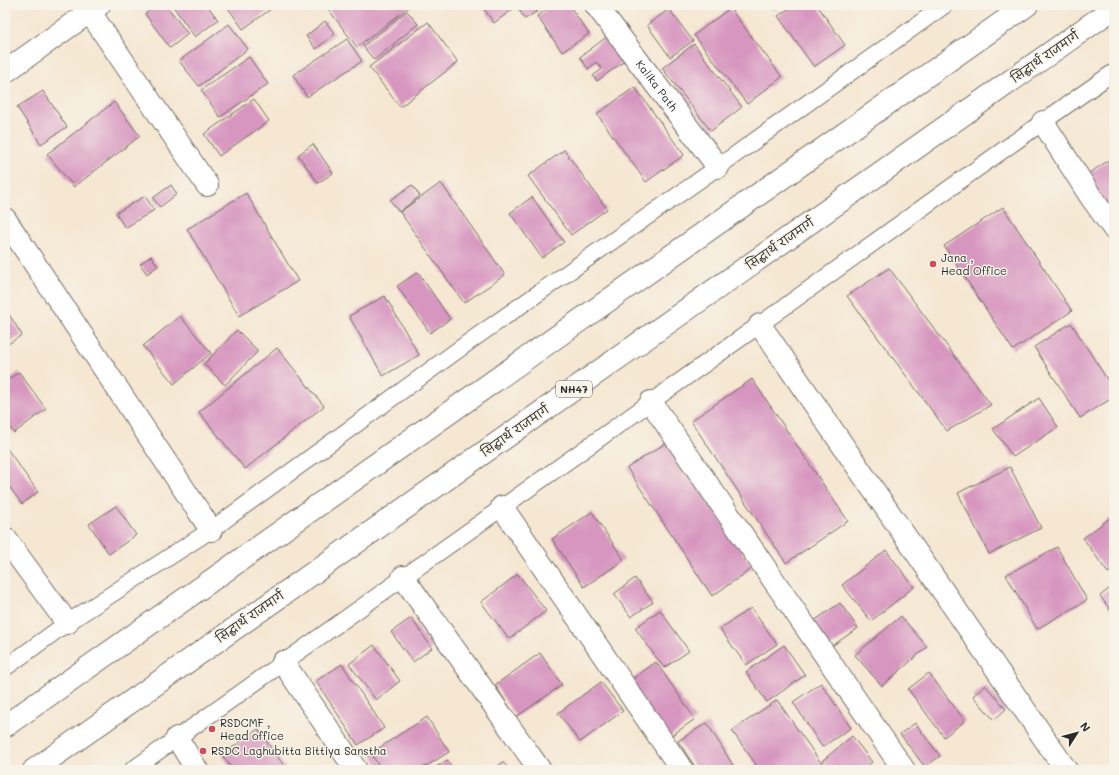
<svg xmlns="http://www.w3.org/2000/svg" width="1119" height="775" font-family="Mali,'Playpen Sans Deva',sans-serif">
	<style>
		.building { fill: #d796c0 }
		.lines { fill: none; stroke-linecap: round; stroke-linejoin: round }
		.service-casing { stroke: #726d65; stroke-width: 18 }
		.minor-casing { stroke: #726d65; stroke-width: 24 }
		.trunk-casing { stroke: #726d65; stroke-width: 24 }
		.service { stroke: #fff; stroke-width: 16 }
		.minor { stroke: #fff; stroke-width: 22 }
		.trunk { stroke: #fff; stroke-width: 22 }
		.poi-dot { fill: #d1495b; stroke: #f7f3e8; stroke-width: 1.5 }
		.labels { text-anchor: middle; stroke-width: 3; stroke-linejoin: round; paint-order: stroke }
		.shield { fill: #f7f3e8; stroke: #686764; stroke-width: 1 }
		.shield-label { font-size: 10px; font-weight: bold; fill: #2b2b2b }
		.street-label { font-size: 11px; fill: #2b2b2b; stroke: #f7f3e8 }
		.poi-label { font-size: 11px; fill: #2b2b2b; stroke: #f7f3e8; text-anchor: start }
	</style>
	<rect width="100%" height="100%" fill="#f7f3e8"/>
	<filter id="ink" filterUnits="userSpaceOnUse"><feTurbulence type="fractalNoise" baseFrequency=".025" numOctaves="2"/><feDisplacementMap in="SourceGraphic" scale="8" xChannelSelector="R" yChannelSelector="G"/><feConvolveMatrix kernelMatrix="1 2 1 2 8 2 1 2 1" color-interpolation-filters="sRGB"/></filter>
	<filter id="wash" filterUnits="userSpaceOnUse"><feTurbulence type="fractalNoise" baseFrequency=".012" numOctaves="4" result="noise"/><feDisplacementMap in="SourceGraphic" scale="16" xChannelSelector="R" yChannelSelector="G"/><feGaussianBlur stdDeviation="0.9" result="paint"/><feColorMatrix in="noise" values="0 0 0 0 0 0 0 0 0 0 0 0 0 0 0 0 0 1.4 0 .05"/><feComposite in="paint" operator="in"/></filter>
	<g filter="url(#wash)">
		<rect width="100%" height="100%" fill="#f5e7d2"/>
		<g id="blocks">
			<g class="building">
				<polygon points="157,5 166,5 188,34 170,48 145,14"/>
				<polygon points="172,5 207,5 218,20 195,37"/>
				<polygon points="226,5 268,5 271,9 243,29"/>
				<polygon points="325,5 412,5 357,47"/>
				<polygon points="481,5 510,5 513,9 494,23"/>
				<polygon points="516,5 535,5 539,10 525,19"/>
				<polygon points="553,5 569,5 589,34 562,52 537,16"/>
				<polygon points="772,5 781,5 775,10"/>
				<polygon points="794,5 817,5 845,45 814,67 778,16"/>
				<polygon points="730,8 782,77 747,104 694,35"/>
				<polygon points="669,9 693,41 670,57 647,25"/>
				<polygon points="407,11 418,24 374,60 363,46"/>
				<polygon points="325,21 335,34 316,49 306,36"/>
				<polygon points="428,22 458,62 400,107 369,67"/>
				<polygon points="229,24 248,49 199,86 179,61"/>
				<polygon points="608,36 626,60 597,81 593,76 602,69 596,62 588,69 580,57"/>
				<polygon points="347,39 362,61 307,97 293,75"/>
				<polygon points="694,44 742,107 711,131 662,68"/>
				<polygon points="249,57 268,84 220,117 201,90"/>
				<polygon points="635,87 684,155 646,182 597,114"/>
				<polygon points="43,91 67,127 41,144 17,107"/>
				<polygon points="254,99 269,121 219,156 204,134"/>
				<polygon points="114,102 140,136 74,187 47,154"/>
				<polygon points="313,144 333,173 318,183 298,155"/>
				<polygon points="564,150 607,209 571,235 528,176"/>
				<polygon points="1114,157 1114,219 1086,175"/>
				<polygon points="441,183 505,275 464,303 400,212"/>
				<polygon points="171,185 177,194 160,207 153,198"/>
				<polygon points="412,185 420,196 399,212 390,200"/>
				<polygon points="246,193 298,281 239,316 187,229"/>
				<polygon points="145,196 154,210 125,228 116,213"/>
				<polygon points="532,197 564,242 542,258 510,213"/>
				<polygon points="1003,207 1072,311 1013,350 944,246"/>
				<polygon points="151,256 158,266 147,274 140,264"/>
				<polygon points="889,268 991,405 947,431 847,296"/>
				<polygon points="418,272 450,319 430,333 397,286"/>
				<polygon points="385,296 419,355 383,376 349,316"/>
				<polygon points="5,308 22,335 5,346"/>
				<polygon points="180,316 211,353 174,384 143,346"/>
				<polygon points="1071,323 1114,390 1114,397 1080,418 1034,347"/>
				<polygon points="237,330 258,351 225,385 204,364"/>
				<polygon points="277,348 324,406 245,469 199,412"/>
				<polygon points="19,372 46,409 14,433 5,421 5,382"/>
				<polygon points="752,379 848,521 786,563 691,421"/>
				<polygon points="1039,398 1058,427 1013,457 993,429"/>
				<polygon points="669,441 753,568 712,596 627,468"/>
				<polygon points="5,446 38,492 22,504 5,481"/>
				<polygon points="1010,467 1041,528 989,554 958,493"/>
				<polygon points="116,506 136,535 109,554 89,524"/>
				<polygon points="592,512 624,560 584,587 552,539"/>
				<polygon points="1114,515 1114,569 1108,573 1083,538"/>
				<polygon points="1057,547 1087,600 1037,629 1006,575"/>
				<polygon points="886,550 914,587 871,621 842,585"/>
				<polygon points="518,574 546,611 509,639 481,602"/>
				<polygon points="635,578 653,602 631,617 614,594"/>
				<polygon points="1114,585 1114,615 1100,596"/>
				<polygon points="840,603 858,628 829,648 811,623"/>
				<polygon points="751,608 777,644 746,665 720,629"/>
				<polygon points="660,610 689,651 664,668 635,628"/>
				<polygon points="901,616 927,647 882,686 855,655"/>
				<polygon points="411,618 432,648 413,662 391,632"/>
				<polygon points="374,645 400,681 376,700 349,664"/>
				<polygon points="784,645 805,675 767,702 746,672"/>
				<polygon points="540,653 562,685 516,717 495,685"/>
				<polygon points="656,662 695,719 668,738 628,682"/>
				<polygon points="342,664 384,728 358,745 316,681"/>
				<polygon points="929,673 965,721 944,737 908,689"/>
				<polygon points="601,682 623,711 580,742 558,713"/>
				<polygon points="821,683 851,728 822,747 793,702"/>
				<polygon points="985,685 1006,709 994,720 973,696"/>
				<polygon points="777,700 826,770 784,770 783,769 760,770 732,731"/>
				<polygon points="427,717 449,752 420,770 381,770 371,753"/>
				<polygon points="707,723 736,770 697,770 678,741"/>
				<polygon points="915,723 940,756 925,767 900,734"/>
				<polygon points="258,729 287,770 233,770 222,755"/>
				<polygon points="852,736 872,762 862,770 830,770 822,761"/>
				<polygon points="447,760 454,770 432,770"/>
				<polygon points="503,762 510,770 493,770"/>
			</g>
		</g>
	</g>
	<g filter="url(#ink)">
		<use href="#blocks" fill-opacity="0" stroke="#726d65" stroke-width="1"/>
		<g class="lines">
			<g class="service-casing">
				<g id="service">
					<polyline points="5,668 67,623 211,530 473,339 718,167 945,5"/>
					<path d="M132 770C309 643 488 519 665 392 815 286 963 177 1114 72"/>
				</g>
			</g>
			<g class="minor-casing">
				<g id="minor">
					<polyline points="85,5 207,185"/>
					<path id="s1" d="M596 5 718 167"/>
					<polyline points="5,72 99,5"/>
					<polyline points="1043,122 1091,197 1114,229"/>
					<polyline points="5,219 211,530"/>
					<polyline points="760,325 1066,770"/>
					<polyline points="651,402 904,770"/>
					<polyline points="502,507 682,770"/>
					<polyline points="5,538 67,623"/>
					<polyline points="403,577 540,770"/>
					<polyline points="283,662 356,770"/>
					<polyline points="177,738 197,770"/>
				</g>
			</g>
			<g class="trunk-casing">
				<g id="trunk">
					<polyline points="5,726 1027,5"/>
					<polyline points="34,770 1114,8"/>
				</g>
			</g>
			<use href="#service" class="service"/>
			<use href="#minor" class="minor"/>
			<use href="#trunk" class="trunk"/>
		</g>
	</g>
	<g class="poi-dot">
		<circle cx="933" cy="264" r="4"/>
		<circle cx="212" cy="729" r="4"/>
		<circle cx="203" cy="751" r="4"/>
	</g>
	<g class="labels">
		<rect class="shield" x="556" y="381" width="36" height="16" rx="3"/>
		<g class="shield-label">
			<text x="574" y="393">NH47</text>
		</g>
		<g class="street-label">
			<text transform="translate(1045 57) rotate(-35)" y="4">सिद्धार्थ राजमार्ग</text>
			<text dy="4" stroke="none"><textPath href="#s1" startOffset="101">Kalika Path</textPath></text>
			<text transform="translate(780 244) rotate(-35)" y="4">सिद्धार्थ राजमार्ग</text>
			<text transform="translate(515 431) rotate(-35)" y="4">सिद्धार्थ राजमार्ग</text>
			<text transform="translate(250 617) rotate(-35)" y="4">सिद्धार्थ राजमार्ग</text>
		</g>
		<g class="poi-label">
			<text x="941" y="262">Jana ,<tspan x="941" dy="13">Head Office</tspan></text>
			<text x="220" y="727">RSDCMF ,<tspan x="220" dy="13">Head office</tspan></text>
			<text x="211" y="755">RSDC Laghubitta Bittiya Sanstha</text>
		</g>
	</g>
	<rect width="1119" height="775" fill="none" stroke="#f7f3e8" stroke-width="20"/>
	<g transform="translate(1077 733) rotate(54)" stroke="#f7f3e8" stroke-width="3" paint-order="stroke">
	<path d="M0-3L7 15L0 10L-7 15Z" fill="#2b2b2b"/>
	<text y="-6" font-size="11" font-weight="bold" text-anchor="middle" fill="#2b2b2b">N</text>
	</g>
</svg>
